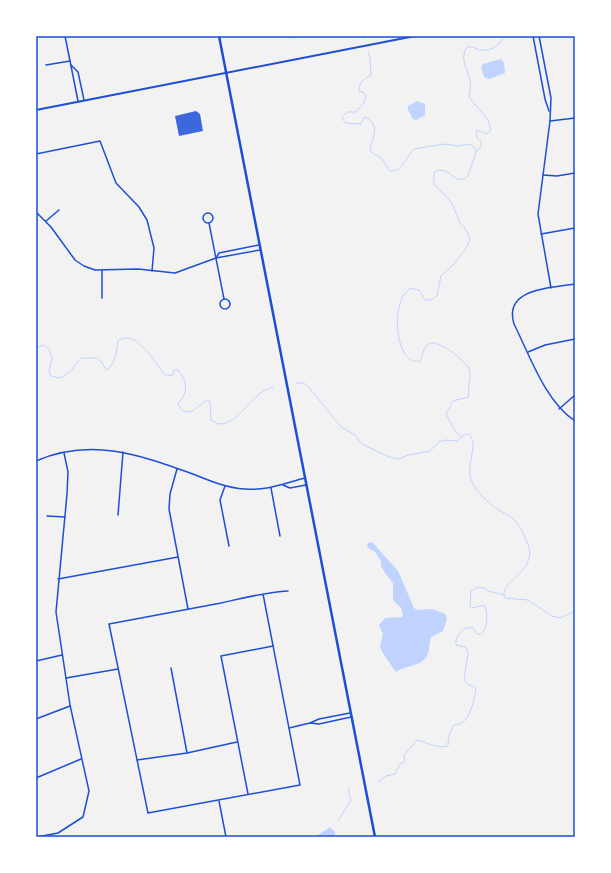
<svg xmlns="http://www.w3.org/2000/svg" width="611" height="873" font-family="'Times New Roman',serif">
	<style>
		.water { fill: #bfd3fe }
		.lines { fill: none; stroke-linecap: round; stroke-linejoin: round }
		.stream { stroke: #bfd3fe; stroke-width: 1 }
		.building { fill: #3d67dc }
		.minor { stroke: #1d4ed8; stroke-width: 1.5 }
		.tertiary { stroke: #1d4ed8; stroke-width: 2 }
		.secondary { stroke: #1d4ed8; stroke-width: 2.5 }
		.neatline { fill: none; stroke: #1d4ed8; stroke-width: 1.5 }
	</style>
	<rect width="100%" height="100%" fill="#f2f2f2"/>
	<g class="water">
		<polygon points="501,59 504,63 505,73 489,79 484,77 481,68 483,64"/>
		<polygon points="417,101 425,104 425,115 416,120 413,119 408,110 408,106"/>
		<path d="M372 542 398 571 414 608 417 610 432 609 445 614 447 619 443 631 431 637C429 643 430 650 427 656 420 667 406 665 396 672L382 652 380 646 383 634 379 625 385 618 402 617 403 615 401 608 393 600V583L385 573 381 566V561L375 552 367 547 368 543Z"/>
		<polygon points="330,827 335,832 335,837 315,837"/>
	</g>
	<g class="lines">
		<g class="stream">
			<polyline points="284,36 290,38 309,36"/>
			<polyline points="364,36 365,39"/>
			<path d="M368 52 370 58 371 75C364 79 359 82 359 91L364 93 366 96 363 104 356 112H347L342 117 345 123 361 124 364 117C380 123 374 135 370 147L371 152 382 159 390 171C402 172 407 156 414 149L444 144 458 146 470 144 475 148 476 152 468 176 464 179H457L446 171 439 170 434 172V184L452 203 460 223 465 228 470 239 465 250 453 265 441 276 437 296 431 300H425L419 290 411 288C389 299 395 368 420 361 423 355 423 345 431 343 440 341 469 362 470 372 471 380 467 388 469 397L453 401 446 414 455 431 461 436"/>
			<path d="M476 152 481 147V141L477 138 476 131H481L486 134 491 130 488 120 469 97C470 92 471 86 470 81 468 68 459 60 467 47H473C484 54 499 49 504 36"/>
			<path d="M36 348 43 345 49 349 52 358 49 371 51 376 60 378 70 372 81 358H98L107 370C115 365 117 349 118 341 136 327 157 366 166 376L173 375 174 370H178C188 382 188 392 178 404L183 411 191 412 207 400 210 401 211 420 218 424C242 424 248 394 273 387"/>
			<path d="M297 383H304L311 390 341 427 355 435 362 444 389 457 399 459 408 455 430 451 439 442 445 440 457 441C464 434 471 429 473 444 473 453 469 464 470 474 472 490 488 502 500 511 503 513 508 514 511 517 519 523 526 537 529 548 535 573 497 582 505 598L528 600 552 616 560 618 575 611"/>
			<path d="M378 782 386 776 395 774 400 764 405 762 404 755 417 740C426 742 437 749 448 746 448 737 449 733 454 725 470 725 473 702 476 690L475 687 467 684 464 680 468 653 466 647 456 645C455 637 459 633 466 628H473L477 634H482C488 626 488 615 485 606H479L473 608 470 606 471 591 478 587 484 588 488 591 504 595"/>
			<polyline points="338,821 351,800 348,790 350,789"/>
		</g>
	</g>
	<polygon class="building" points="196,111 200,114 203,131 179,136 175,116"/>
	<g class="lines">
		<g class="minor">
			<polyline points="65,36 78,101"/>
			<polyline points="533,36 545,99 549,111"/>
			<polyline points="539,36 551,98 550,121 538,214 551,288"/>
			<polyline points="46,65 70,61"/>
			<polyline points="71,65 78,72 84,100"/>
			<polyline points="550,121 575,118"/>
			<polyline points="36,154 100,141 116,183 139,207 147,220 154,248 152,271"/>
			<polyline points="543,175 557,176 575,173"/>
			<polyline points="36,212 51,227 75,260 84,266 95,270 138,269 175,273 216,258 260,250"/>
			<circle cx="208" cy="218" r="5"/>
			<polyline points="46,221 59,210"/>
			<polyline points="209,223 224,299"/>
			<polyline points="541,234 575,228"/>
			<polyline points="216,258 219,253 259,245"/>
			<path d="M575 284C551 288 503 288 514 324 530 356 545 401 575 421"/>
			<polyline points="102,298 102,270"/>
			<circle cx="225" cy="304" r="5"/>
			<polyline points="528,352 545,345 575,339"/>
			<polyline points="559,409 575,395"/>
			<path d="M36 461C91 437 140 455 193 474 210 481 227 488 245 489 267 491 285 483 305 478"/>
			<polyline points="177,469 170,494 169,509 188,609"/>
			<polyline points="283,485 290,488 306,485"/>
			<polyline points="225,486 220,500 229,546"/>
			<polyline points="271,488 280,536"/>
			<polyline points="118,515 123,452"/>
			<polyline points="47,516 65,517"/>
			<polyline points="58,579 178,557"/>
			<path d="M263 594 300 785 148 813 109 624C146 617 184 610 221 603 243 598 266 592 288 591"/>
			<polyline points="36,661 62,655"/>
			<polyline points="171,668 187,753"/>
			<polyline points="66,678 118,669"/>
			<polyline points="350,713 319,719 310,723 319,724 351,717"/>
			<polyline points="36,719 70,706"/>
			<polyline points="289,728 310,723"/>
			<polyline points="137,760 187,753 237,742"/>
			<polyline points="36,778 81,759"/>
			<polyline points="248,794 221,656 273,646"/>
			<polyline points="219,801 226,837"/>
			<polyline points="37,837 58,833 83,817 89,791 70,705 56,612 67,494 68,472 64,453"/>
		</g>
		<polyline class="tertiary" points="36,110 415,36"/>
		<polyline class="secondary" points="219,36 375,837"/>
	</g>
	<rect width="611" height="873" fill="none" stroke="#ffffff" stroke-width="74"/>
	<rect x="37" y="37" width="537" height="799" class="neatline"/>
</svg>
